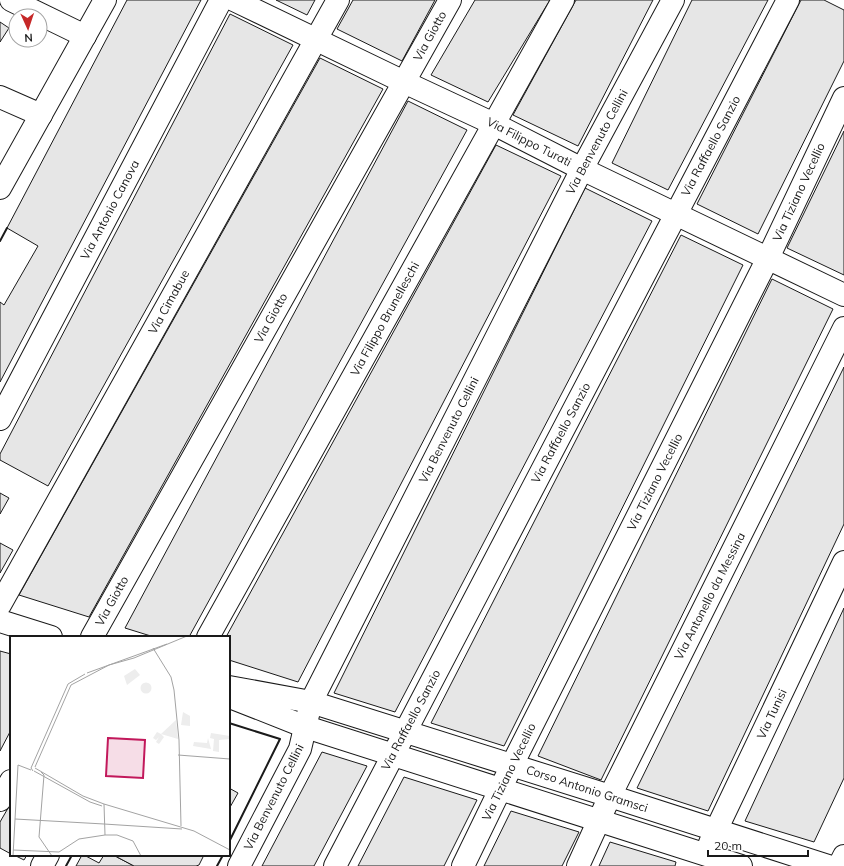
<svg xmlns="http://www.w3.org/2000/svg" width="844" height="866" font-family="Mulish,sans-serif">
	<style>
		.building { fill: #e6e6e6; stroke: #1a1a1a }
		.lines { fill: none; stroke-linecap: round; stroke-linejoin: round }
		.minor-casing { stroke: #1a1a1a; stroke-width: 24 }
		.minor { stroke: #fff; stroke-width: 22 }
		.wall { stroke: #1a1a1a; stroke-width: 2 }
		.labels { text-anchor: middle; stroke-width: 3; stroke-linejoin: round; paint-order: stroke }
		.street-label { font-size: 12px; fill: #1a1a1a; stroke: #fff }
		.inset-road { fill: none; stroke: #a3a3a3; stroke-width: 1 }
		.view { fill: #c2185b; fill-opacity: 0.15; stroke: #c2185b; stroke-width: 2 }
		.inset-edge { fill: none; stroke: #1a1a1a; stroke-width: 2 }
	</style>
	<rect width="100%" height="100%" fill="#fff"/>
	<g class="building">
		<polygon points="127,0 201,0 0,382 0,302 4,305 38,246 7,228"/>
		<polygon points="276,0 315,0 307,15"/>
		<polygon points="353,0 435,0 402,61 337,29"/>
		<polygon points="475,0 550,0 488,102 431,75"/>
		<polygon points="576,0 653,0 578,146 513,115"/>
		<polygon points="692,0 768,0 668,190 612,163"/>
		<polygon points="801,0 824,0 844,10 844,61 758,234 697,204"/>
		<polygon points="230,14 293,45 48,486 0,460 0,454"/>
		<polygon points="0,22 9,28 0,42"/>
		<polygon points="320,58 383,89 89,617 19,595"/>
		<polygon points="408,101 467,130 189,637 154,637 125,628"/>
		<polygon points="844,131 844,275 787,248"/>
		<polygon points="496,145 561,176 298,682 229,660 229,637 226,637"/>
		<polygon points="585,188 652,221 395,712 334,693"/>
		<polygon points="681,235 743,265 504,746 431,723"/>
		<polygon points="772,279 833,309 601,780 538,756"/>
		<polygon points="844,367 844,524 708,811 637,788"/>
		<polygon points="0,493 9,498 0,514"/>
		<polygon points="0,543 13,550 0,573"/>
		<polygon points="844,608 844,778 814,842 745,821"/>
		<polygon points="0,651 11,654 11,730 0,751"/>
		<polygon points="322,752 367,766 314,866 262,866"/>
		<polygon points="404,777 477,800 444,866 358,866"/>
		<polygon points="229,788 238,793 229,809"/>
		<polygon points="11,803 11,854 0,848 0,822"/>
		<polygon points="511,811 579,832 562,866 484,866"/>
		<polygon points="610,842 676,862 675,866 599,866"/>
		<polygon points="14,855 27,855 24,860"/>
		<polygon points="82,855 84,855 99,863 104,855 113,855 134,866 76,866"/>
		<polygon points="117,855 204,855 199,865 196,866 134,866 117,857"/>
	</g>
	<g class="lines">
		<g class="minor-casing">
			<g id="minor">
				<polyline points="11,0 85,36"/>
				<polyline points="234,0 404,82 494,124 582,169 844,295"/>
				<polyline points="0,97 41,115"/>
				<polyline points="0,188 105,0"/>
				<polyline points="0,419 221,0"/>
				<polyline points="0,605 338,0"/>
				<polyline points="0,621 51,637"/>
				<polyline points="92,637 450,0"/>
				<polyline points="208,637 563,0"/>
				<polyline points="229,687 311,702 610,796 828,866"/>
				<polyline points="230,697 306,727 741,866"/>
				<polyline points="0,800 11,781"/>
				<polyline points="710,843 844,562"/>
				<polyline points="42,866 48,855"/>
				<polyline points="239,866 300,749 311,702 582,169 673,0"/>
				<polyline points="335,866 788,0"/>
				<polyline points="463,866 512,765 768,258 844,98"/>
				<polyline points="578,866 610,796 844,328"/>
				<polyline points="839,866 844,856"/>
			</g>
		</g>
		<use href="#minor" class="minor"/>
		<g class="wall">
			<polyline points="0,241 7,228"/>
			<polyline points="229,723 280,739 229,842"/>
			<polyline points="66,866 72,855"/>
			<polyline points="217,866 223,855"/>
		</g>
	</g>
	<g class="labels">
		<g class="street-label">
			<text transform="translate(430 36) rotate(-61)" y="4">Via Giotto</text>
			<text transform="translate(529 142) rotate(27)" y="4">Via Filippo Turati</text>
			<text transform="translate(597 142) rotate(-62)" y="4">Via Benvenuto Cellini</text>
			<text transform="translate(711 146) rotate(-62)" y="4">Via Raffaello Sanzio</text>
			<text transform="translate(799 192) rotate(-65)" y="4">Via Tiziano Vecellio</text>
			<text transform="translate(110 210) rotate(-62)" y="4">Via Antonio Canova</text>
			<text transform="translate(169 302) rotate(-61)" y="4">Via Cimabue</text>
			<text transform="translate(271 318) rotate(-61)" y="4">Via Giotto</text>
			<text transform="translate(385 319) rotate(-61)" y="4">Via Filippo Brunelleschi</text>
			<text transform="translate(449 430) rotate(-63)" y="4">Via Benvenuto Cellini</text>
			<text transform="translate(561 433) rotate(-62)" y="4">Via Raffaello Sanzio</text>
			<text transform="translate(655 482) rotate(-63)" y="4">Via Tiziano Vecellio</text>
			<text transform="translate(710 596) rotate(-63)" y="4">Via Antonello da Messina</text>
			<text transform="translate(112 601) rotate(-61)" y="4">Via Giotto</text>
			<text transform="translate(772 714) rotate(-65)" y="4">Via Tunisi</text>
			<text transform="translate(411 720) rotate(-62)" y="4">Via Raffaello Sanzio</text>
			<text transform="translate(509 772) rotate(-64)" y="4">Via Tiziano Vecellio</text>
			<text transform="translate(587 789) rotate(18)" y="4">Corso Antonio Gramsci</text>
			<text transform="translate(274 797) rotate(-63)" y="4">Via Benvenuto Cellini</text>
		</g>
	</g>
	<g transform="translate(10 636)">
		<rect width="220" height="220" fill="#fff"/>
		<path d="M125 33 130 39 117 49 114 40ZM130.5 52a5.5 5.5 0 1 1 11 0a5.5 5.5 0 1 1-11 0ZM173 76 180 80V90L171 89ZM166 84 168 103 151 98 154 101 149 108 146 106 149 101 146 104 143 102 147 96 151 98ZM201 97 220 100V103L209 104V116L203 115 204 103 200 102ZM198 102 201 113 183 110 184 106 197 107Z" fill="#ededed"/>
		<path class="inset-road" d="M143 12 161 41 164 54 169 104 171 190M77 37 157 8M61 49 99 29 124 22 177 0M168 119 220 123M25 131 61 49M25 132 73 160 94 168M23 135 21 132 58 48 75 38M24 135 80 166M31 136 34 139 29 201 42 220M80 166 92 170M5 183 94 188M94 188 172 193M3 214 49 216 69 203 95 199M3 220 8 129 21 134M131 220 123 205 107 199H95L94 168 184 195 220 214"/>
		<path class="view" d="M98 102 135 104 133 142 96 140Z"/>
		<rect width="220" height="220" class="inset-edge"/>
	</g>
	<g transform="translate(28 28) rotate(177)"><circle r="19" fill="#ffffff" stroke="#a3a3a3"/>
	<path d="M0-3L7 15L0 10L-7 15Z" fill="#c62828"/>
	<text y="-6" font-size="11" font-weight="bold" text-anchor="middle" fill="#1a1a1a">N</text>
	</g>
	<path d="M708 850v6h100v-6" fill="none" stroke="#1a1a1a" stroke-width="2"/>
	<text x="714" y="850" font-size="12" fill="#1a1a1a" stroke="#ffffff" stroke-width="3" paint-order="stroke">20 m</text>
</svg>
